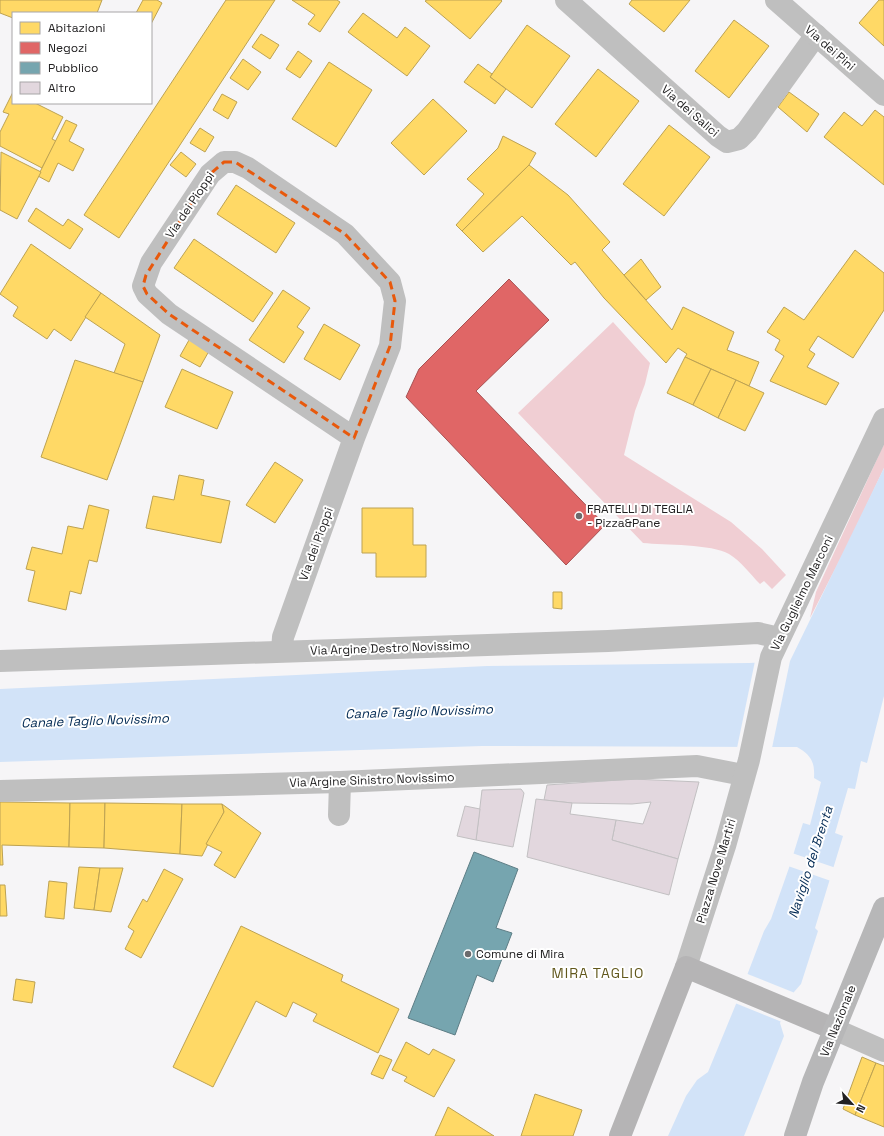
<svg xmlns="http://www.w3.org/2000/svg" width="884" height="1136" font-family="'Space Grotesk',sans-serif">
	<style>
		.green { fill: #f0ced3 }
		.water { fill: #d2e3f8 }
		.pier { fill: #f6f5f7 }
		.homes { fill: #ffd966; stroke: #bda252 }
		.shops { fill: #e06666; stroke: #a75152 }
		.public { fill: #76a5af; stroke: #5d7d85 }
		.building { fill: #e2d7de; stroke: #c2c0c2 }
		.lines { fill: none; stroke-linecap: round; stroke-linejoin: round }
		.street { stroke: #bfbfbf; stroke-width: 22 }
		.secondary { stroke: #b5b4b5; stroke-width: 22 }
		.primary { stroke: #b7b7b8; stroke-width: 22 }
		.marked { fill: none; stroke: #e8590c; stroke-width: 3; stroke-dasharray: 8 5; stroke-linejoin: round }
		.poi-dot { fill: #6c6b6d; stroke: #fff; stroke-width: 1.5 }
		.labels { text-anchor: middle; stroke-width: 4; stroke-linejoin: round; paint-order: stroke }
		.street-label { font-size: 12px; fill: #222122; stroke: #fff }
		.poi-label { font-size: 12px; fill: #222122; stroke: #fff; text-anchor: start }
		.water-label { font-size: 13px; font-style: italic; fill: #002953; stroke: #fff }
		.quarter-label { font-size: 14px; letter-spacing: 1px; fill: #62581c; stroke: #fff }
	</style>
	<rect width="100%" height="100%" fill="#f6f5f7"/>
	<g class="green">
		<path d="M613 322 650 363 645 384 635 411 624 455 731 522 762 549 786 575 772 589 764 581 760 584C750 574 741 561 729 554 712 544 664 545 643 543L518 413Z"/>
		<polygon points="884,444 884,468 852,536 810,618 816,592"/>
	</g>
	<path class="water" d="M884 468V696L867 763 861 761 855 789 848 788 835 833 843 836 815 928 818 931 801 984 794 992 780 1023 784 1036 744 1136H668L686 1096 697 1080 708 1072 736 1004 764 931 771 919 790 865 803 823 810 825 821 782 814 778C815 762 811 755 797 747L482 746 0 762V689L487 666 749 663 790 661Z"/>
	<g class="pier">
		<polygon points="782,659 790,661 772,748 737,748 755,661"/>
		<polygon points="792,853 836,868 831,881 788,866"/>
		<polygon points="745,973 795,993 782,1022 735,1003"/>
	</g>
	<g class="homes">
		<polygon points="0,0 102,0 97,13 13,13 13,18 0,13"/>
		<polygon points="143,0 157,0 162,3 151,24 151,13 136,13"/>
		<polygon points="226,0 275,0 119,238 84,215"/>
		<polygon points="292,0 337,0 340,2 320,32 308,24 315,15"/>
		<polygon points="427,0 501,0 502,1 470,39 425,1"/>
		<polygon points="632,0 690,0 664,32 629,4"/>
		<polygon points="879,0 884,0 884,46 859,23"/>
		<polygon points="363,13 397,38 405,27 430,46 407,76 348,32"/>
		<polygon points="734,20 769,46 729,98 695,71"/>
		<polygon points="527,25 570,56 532,108 490,77"/>
		<polygon points="261,34 279,45 270,59 252,47"/>
		<polygon points="298,51 312,61 300,78 286,69"/>
		<polygon points="243,59 261,72 248,90 230,78"/>
		<polygon points="329,62 372,90 336,147 292,119"/>
		<polygon points="478,64 492,74 490,77 506,89 495,104 464,82"/>
		<polygon points="598,69 639,101 596,157 555,124"/>
		<polygon points="13,92 13,103 35,103 63,117 52,139 56,141 42,168 0,146 0,132 9,114 3,112"/>
		<polygon points="789,92 819,114 807,132 778,107"/>
		<polygon points="222,94 237,102 228,119 213,110"/>
		<polygon points="433,99 467,131 424,175 391,143"/>
		<polygon points="875,110 884,117 884,185 824,137 844,112 862,126"/>
		<polygon points="66,120 77,125 69,141 84,149 73,171 58,163 49,182 38,176"/>
		<polygon points="669,125 710,157 664,216 623,184"/>
		<polygon points="200,128 214,137 205,152 190,143"/>
		<polygon points="503,136 536,153 529,165 462,231 456,225 484,194 467,179 498,148"/>
		<polygon points="1,152 41,172 17,219 0,210"/>
		<polygon points="181,152 196,164 186,177 170,165"/>
		<polygon points="529,165 568,195 610,242 602,250 672,330 683,307 734,332 727,350 759,362 749,386 685,357 687,354 678,348 666,363 604,298 575,262 571,265 522,216 483,252 462,231"/>
		<polygon points="236,185 295,223 276,253 217,214"/>
		<polygon points="36,208 63,226 68,219 83,229 70,249 28,221"/>
		<polygon points="194,239 273,293 253,322 174,268"/>
		<polygon points="31,244 101,293 71,341 54,329 47,339 13,316 18,307 0,294"/>
		<polygon points="855,250 884,273 884,310 853,358 818,336 809,350 815,354 807,367 839,383 826,405 770,381 784,356 775,350 780,340 767,332 784,307 804,320"/>
		<polygon points="641,259 661,287 646,300 624,275"/>
		<polygon points="283,290 310,308 297,327 304,332 284,363 249,340"/>
		<polygon points="101,293 160,335 143,382 114,373 125,344 85,317"/>
		<polygon points="324,324 360,345 340,380 304,359"/>
		<polygon points="193,333 213,344 200,367 180,356"/>
		<polygon points="685,357 711,369 693,405 667,393"/>
		<polygon points="75,360 143,382 107,480 41,457"/>
		<polygon points="182,369 233,392 217,429 165,407"/>
		<polygon points="711,369 736,380 718,418 693,405"/>
		<polygon points="736,380 764,393 745,431 718,418"/>
		<polygon points="275,462 303,480 275,523 246,505"/>
		<polygon points="179,475 204,480 201,495 230,501 221,543 146,528 153,496 174,500"/>
		<polygon points="89,505 109,510 97,562 89,560 81,594 70,591 66,610 28,601 35,571 26,569 32,547 62,554 68,526 83,529"/>
		<polygon points="362,508 413,508 413,545 426,545 426,577 376,577 376,553 362,553"/>
		<polygon points="553,592 562,592 562,609 553,608"/>
		<polygon points="0,802 70,803 69,847 2,845 3,865 0,865"/>
		<polygon points="70,803 105,803 104,848 69,847"/>
		<polygon points="105,803 182,804 180,854 104,848"/>
		<polygon points="182,804 222,804 224,812 202,856 180,854"/>
		<polygon points="222,804 261,833 235,878 214,865 222,852 206,844 224,812"/>
		<polygon points="79,867 100,868 94,910 74,908"/>
		<polygon points="100,868 123,868 111,912 94,910"/>
		<polygon points="164,869 183,879 141,958 125,949 134,931 128,927 143,899 147,902"/>
		<polygon points="49,881 67,883 64,919 45,917"/>
		<polygon points="0,885 5,885 7,916 0,916"/>
		<polygon points="241,926 343,975 341,981 399,1009 378,1053 313,1021 317,1014 293,1002 286,1017 256,1001 213,1087 173,1067"/>
		<polygon points="16,979 35,982 32,1003 13,1000"/>
		<polygon points="406,1042 429,1055 433,1049 455,1060 434,1097 404,1081 407,1077 392,1070"/>
		<polygon points="380,1055 392,1060 383,1079 371,1074"/>
		<polygon points="862,1057 876,1063 855,1115 843,1109"/>
		<polygon points="876,1063 884,1066 884,1127 855,1115"/>
		<polygon points="535,1094 582,1110 573,1136 521,1136"/>
		<polygon points="448,1107 494,1136 435,1136"/>
	</g>
	<polygon class="shops" points="509,279 549,320 476,391 605,525 566,565 406,397 419,369"/>
	<polygon class="public" points="474,852 518,869 496,928 512,933 493,982 477,975 455,1035 408,1018"/>
	<g class="building">
		<polygon points="633,779 699,782 678,859 612,840 616,820 643,824 651,802 632,804 572,803 544,800 547,785"/>
		<polygon points="521,789 524,793 513,847 476,840 482,790"/>
		<polygon points="536,799 572,803 570,814 616,820 612,840 678,859 669,895 527,857"/>
		<polygon points="465,806 480,809 476,840 457,836"/>
	</g>
	<g class="lines">
		<g class="street">
			<polyline points="566,0 718,136 727,142 739,139 747,131 816,35"/>
			<polyline points="776,0 884,95"/>
			<polyline points="282,651 283,637 354,438 390,346 395,301 390,282 345,234 248,168 235,162 224,162 210,174 151,263 143,286 147,294 169,314 354,438"/>
			<polyline points="0,661 608,641 758,633 779,638"/>
			<polyline points="0,791 340,782 697,766 743,775"/>
			<polyline points="339,815 340,782"/>
			<polyline points="686,967 725,846 749,760 771,657 884,419"/>
			<polyline points="834,1029 884,1051"/>
		</g>
		<polyline class="secondary" points="620,1136 686,967 834,1029"/>
		<polyline class="primary" points="795,1136 813,1082 884,908"/>
	</g>
	<path class="marked" d="M224 162H235L345 234 390 282 395 301 390 346 354 438 169 314 147 294 143 286 146 275 210 174Z"/>
	<g class="poi-dot">
		<circle cx="579" cy="516" r="4"/>
		<circle cx="468" cy="954" r="4"/>
	</g>
	<g class="labels">
		<g class="street-label">
			<text transform="translate(830 48) rotate(41)" y="4">Via dei Pini</text>
			<text transform="translate(690 111) rotate(41)" y="4">Via dei Salici</text>
			<text transform="translate(190 205) rotate(-56)" y="4">Via dei Pioppi</text>
			<text transform="translate(316 544) rotate(-70)" y="4">Via dei Pioppi</text>
			<text transform="translate(802 593) rotate(-64)" y="4">Via Guglielmo Marconi</text>
			<text transform="translate(390 648) rotate(-2)" y="4">Via Argine Destro Novissimo</text>
			<text transform="translate(372 780) rotate(-2)" y="4">Via Argine Sinistro Novissimo</text>
			<text transform="translate(716 871) rotate(-73)" y="4">Piazza Nove Martiri</text>
			<text transform="translate(838 1021) rotate(-68)" y="4">Via Nazionale</text>
		</g>
		<g class="poi-label">
			<text x="587" y="513">FRATELLI DI TEGLIA<tspan x="587" dy="14">- Pizza&amp;Pane</tspan></text>
			<text x="476" y="958">Comune di Mira</text>
		</g>
		<g class="water-label">
			<text transform="translate(419 711) rotate(-2)" y="5">Canale Taglio Novissimo</text>
			<text transform="translate(95 720) rotate(-2)" y="5">Canale Taglio Novissimo</text>
			<text transform="translate(810 862) rotate(-72)" y="5">Naviglio del Brenta</text>
		</g>
		<g class="quarter-label">
			<text x="598" y="978">MIRA TAGLIO</text>
		</g>
	</g>
	<rect x="12" y="12" width="140" height="92" fill="#ffffff" stroke="#a7a6a7"/>
	<rect x="20" y="22" width="20" height="12" fill="#ffd966" stroke="#a7a6a7"/>
	<text x="48" y="32" font-size="12" fill="#222122">Abitazioni</text>
	<rect x="20" y="42" width="20" height="12" fill="#e06666" stroke="#a7a6a7"/>
	<text x="48" y="52" font-size="12" fill="#222122">Negozi</text>
	<rect x="20" y="62" width="20" height="12" fill="#76a5af" stroke="#a7a6a7"/>
	<text x="48" y="72" font-size="12" fill="#222122">Pubblico</text>
	<rect x="20" y="82" width="20" height="12" fill="#e2d7de" stroke="#a7a6a7"/>
	<text x="48" y="92" font-size="12" fill="#222122">Altro</text>
	<g transform="translate(852 1104) rotate(117)" stroke="#ffffff" stroke-width="3" paint-order="stroke">
	<path d="M0-3L7 15L0 10L-7 15Z" fill="#222122"/>
	<text y="-6" font-size="11" font-weight="bold" text-anchor="middle" fill="#222122">N</text>
	</g>
</svg>
